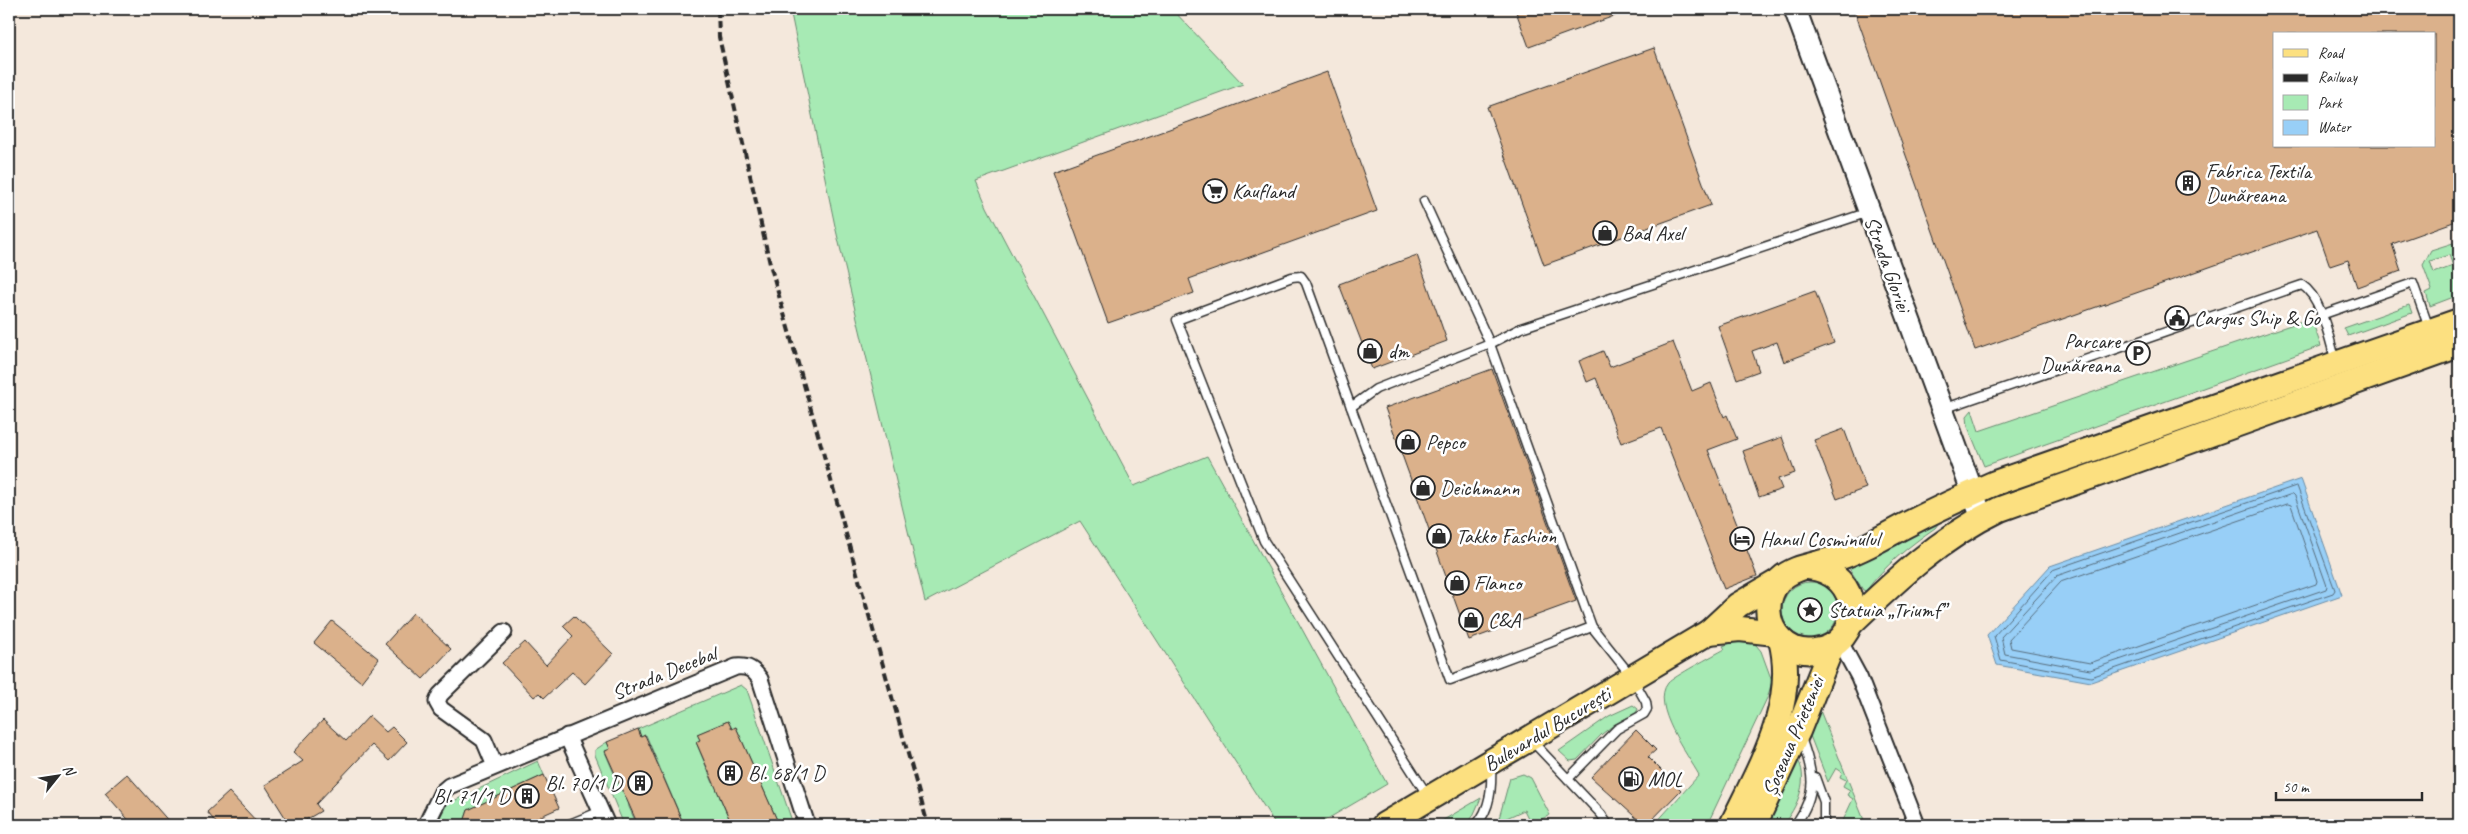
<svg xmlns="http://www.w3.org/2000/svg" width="2468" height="834" font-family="Caveat,sans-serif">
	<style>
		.green { fill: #a7eab4; stroke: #698a70; fill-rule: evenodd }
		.water { fill: #98cff7; stroke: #6c8da5 }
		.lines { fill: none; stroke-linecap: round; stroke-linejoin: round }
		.shore { stroke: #576d7d; stroke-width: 1 }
		.building { fill: #dbb18b; stroke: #2b2b2b; fill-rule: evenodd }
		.lane-casing { stroke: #2b2b2b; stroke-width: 11 }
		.street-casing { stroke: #2b2b2b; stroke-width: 19 }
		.secondary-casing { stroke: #2b2b2b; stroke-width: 25 }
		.primary-casing { stroke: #2b2b2b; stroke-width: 28 }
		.lane { stroke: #fff; stroke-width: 8 }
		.street { stroke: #fff; stroke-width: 15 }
		.secondary { stroke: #fff; stroke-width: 21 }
		.primary { stroke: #fce080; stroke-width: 24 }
		.rail { stroke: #2b2b2b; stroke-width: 4; stroke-dasharray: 8 4; stroke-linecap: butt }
		.labels { text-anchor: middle; stroke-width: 5; stroke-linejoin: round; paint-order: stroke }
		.poi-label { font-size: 21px; fill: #2b2b2b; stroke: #fff; text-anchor: start }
		.street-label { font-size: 21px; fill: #2b2b2b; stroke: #fff }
	</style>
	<rect width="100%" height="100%" fill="#f4e8dc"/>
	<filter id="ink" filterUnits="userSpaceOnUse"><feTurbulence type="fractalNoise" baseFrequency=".02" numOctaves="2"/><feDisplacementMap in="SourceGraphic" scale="10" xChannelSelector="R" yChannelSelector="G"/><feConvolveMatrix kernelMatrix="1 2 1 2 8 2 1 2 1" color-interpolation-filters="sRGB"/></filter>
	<g filter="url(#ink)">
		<g class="green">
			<polygon points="790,9 1172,9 1243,84 976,181 987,207 1134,486 1207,456 1387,784 1317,825 1276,825 1080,521 925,602 835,226"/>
			<path d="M2453 243 2459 262V295L2430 306 2426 293 2432 290 2423 265 2431 250ZM2449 255 2453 266 2434 273 2430 261Z"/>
			<polygon points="2409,305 2412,313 2348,336 2344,328"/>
			<polygon points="2311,318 2321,346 1984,466 1968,427 1967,416 1972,410 1979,431"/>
			<path d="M1936 520 1938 524 1935 528C1909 546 1885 565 1866 591L1863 590 1849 568V564Z"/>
			<circle cx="1810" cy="610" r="28"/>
			<path d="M1736 641H1747L1756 645 1761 651 1772 681 1768 696 1707 825H1654L1699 775C1688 755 1650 705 1668 683 1673 677 1714 655 1725 649L1723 646Z"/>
			<polygon points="741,685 747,690 792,821 789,825 774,825 773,822 777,820 736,727 732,729 728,721 698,734 700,740 696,742 713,783 718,781 720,798 732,825 684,825 646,735 641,737 638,729"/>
			<polygon points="1817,703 1866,825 1841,825 1853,799 1847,795 1850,790 1843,786 1846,780 1840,777 1842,772 1836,768 1828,782 1807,728"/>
			<polygon points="1633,705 1638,709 1636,713 1615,724 1602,734 1577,760 1570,761 1559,751 1609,716"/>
			<polygon points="607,742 610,749 605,752 622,792 627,790 629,807 637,825 624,825 595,755 595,750"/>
			<path d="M1796 757C1811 777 1797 809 1782 825H1756Z"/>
			<polygon points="538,761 544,775 468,810 463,825 436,825 447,804"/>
			<polygon points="1523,774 1531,778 1550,815 1531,824 1524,810 1498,822 1510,778"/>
			<polygon points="1481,798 1473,816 1467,825 1435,825"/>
		</g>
		<polygon class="water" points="2301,479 2342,595 2091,682 1997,665 1987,635 2050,566"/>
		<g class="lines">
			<g class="shore">
				<polygon points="2297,486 2335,590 2333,593 2091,677 2001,660 1994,636 2053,570"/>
				<polygon points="2293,494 2295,496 2327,586 2326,589 2090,670 2005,654 2001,637 2057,576"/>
				<polygon points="2288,504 2291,505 2317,581 2316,584 2090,663 2011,648 2009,639 2061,582"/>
			</g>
		</g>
		<g class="building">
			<polygon points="1515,9 1628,9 1628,11 1529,47"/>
			<path d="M1854 9H2459V220L2392 244 2401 271 2357 287 2348 260 2330 266 2317 229 1975 350ZM2274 34H2434V146H2274Z"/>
			<polygon points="1654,48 1711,205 1544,265 1487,107"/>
			<polygon points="1327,72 1377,211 1189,279 1194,293 1108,323 1053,171"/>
			<polygon points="1417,255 1447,341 1372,369 1339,284"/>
			<polygon points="1815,291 1834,343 1784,362 1777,342 1752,351 1759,371 1737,379 1718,326"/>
			<polygon points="1673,342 1692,391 1711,383 1724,417 1727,415 1737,439 1708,450 1757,576 1724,589 1661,428 1621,443 1596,378 1587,382 1579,361 1603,351 1610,367"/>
			<polygon points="1492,369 1576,601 1469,640 1385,408"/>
			<polygon points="1844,429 1866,488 1837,499 1814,440"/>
			<polygon points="1782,437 1795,473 1778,479 1782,489 1759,497 1743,451"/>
			<polygon points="413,613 451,649 423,679 385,644"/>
			<polygon points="574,616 613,654 585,684 572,672 544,698 539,693 534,697 502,663 525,642 546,665 573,636 563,626"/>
			<polygon points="332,621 379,659 361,682 314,643"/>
			<polygon points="369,716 386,732 392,727 407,742 389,761 372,745 316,804 321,811 297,825 290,825 265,785 303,761 293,752 323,720 346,741"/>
			<polygon points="728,721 732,729 736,727 777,820 765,825 732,825 696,742 700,740 697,734"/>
			<polygon points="638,729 641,737 645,735 684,825 638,825 605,751 610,749 607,742"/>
			<polygon points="1636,730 1656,750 1648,757 1681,790 1647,825 1644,825 1591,777"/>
			<polygon points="127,774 172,825 133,825 105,793"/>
			<polygon points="544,775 559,808 521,825 463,825 468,810"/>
			<polygon points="229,792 260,825 218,825 207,812"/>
		</g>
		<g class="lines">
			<g class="lane-casing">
				<g id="lane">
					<polyline points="1424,201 1490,344 1521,328 1869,212"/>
					<polyline points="2321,315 2413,283 2429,328"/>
					<polyline points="1351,407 1376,389 1490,344 1592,627 1632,677 1646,702 1647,709 1644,714 1617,729 1568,779"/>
					<path d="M1943 409 2302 285C2322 298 2329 339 2336 362"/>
					<polyline points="1531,740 1601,814 1608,825"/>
					<polyline points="1815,777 1824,802 1824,825"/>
					<polyline points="1428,796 1264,541 1177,320 1292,277 1301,276 1306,283 1450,680 1592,627"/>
					<polyline points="567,825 601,811"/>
					<path d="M1476 825C1491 809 1492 786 1491 766"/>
					<path d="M1795 825C1818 793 1814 773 1801 738"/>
				</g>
			</g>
			<g class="street-casing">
				<g id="street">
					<polyline points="1839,640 1859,677 1917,825"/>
					<polyline points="567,736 607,825"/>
					<polyline points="495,766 484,740 441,709 437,702 440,695 504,632"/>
					<path d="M426 825 442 792 449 786 736 667C748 666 753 669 760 679L807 825"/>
				</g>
			</g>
			<g class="secondary-casing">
				<polyline id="secondary" points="1795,9 1982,518"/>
			</g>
			<g class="primary-casing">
				<g id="primary">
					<path d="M1808 567C1864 572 1866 645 1815 651 1803 653 1790 649 1781 640 1765 624 1764 598 1779 581 1791 567 1816 565 1834 559 1859 552 1883 537 1906 525 1935 510 1965 496 1995 483L2459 321"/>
					<path d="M1849 625C1896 580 1941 537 2000 509L2459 345"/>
					<polyline points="1709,632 1740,629 1775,633"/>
					<polyline points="1384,825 1709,632 1738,605 1779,581"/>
					<path d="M1732 825C1759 768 1798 705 1781 640"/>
					<polyline points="1754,825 1798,731 1832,646"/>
				</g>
			</g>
			<use href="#lane" class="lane"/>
			<use href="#street" class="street"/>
			<use href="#secondary" class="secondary"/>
			<use href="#primary" class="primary"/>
			<polyline class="rail" points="718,9 719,37 770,264 928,825"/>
		</g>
	</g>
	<defs>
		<g id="building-ring" transform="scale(1.25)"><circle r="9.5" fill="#fff" stroke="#2b2b2b" stroke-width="1.5"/><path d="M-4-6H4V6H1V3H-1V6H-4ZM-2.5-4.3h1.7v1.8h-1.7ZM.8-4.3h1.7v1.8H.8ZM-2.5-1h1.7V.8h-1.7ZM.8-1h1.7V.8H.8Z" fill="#2b2b2b"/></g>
		<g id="supermarket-ring" transform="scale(1.25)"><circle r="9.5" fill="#fff" stroke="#2b2b2b" stroke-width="1.5"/><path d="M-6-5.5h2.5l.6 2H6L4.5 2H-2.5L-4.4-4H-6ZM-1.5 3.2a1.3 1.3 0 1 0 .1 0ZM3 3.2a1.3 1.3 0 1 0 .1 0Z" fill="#2b2b2b"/></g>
		<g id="shop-ring" transform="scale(1.25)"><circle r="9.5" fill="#fff" stroke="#2b2b2b" stroke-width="1.5"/><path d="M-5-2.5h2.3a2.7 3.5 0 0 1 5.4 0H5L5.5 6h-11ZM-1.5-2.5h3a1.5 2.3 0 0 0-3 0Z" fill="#2b2b2b"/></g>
		<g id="civic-ring" transform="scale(1.25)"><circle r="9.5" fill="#fff" stroke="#2b2b2b" stroke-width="1.5"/><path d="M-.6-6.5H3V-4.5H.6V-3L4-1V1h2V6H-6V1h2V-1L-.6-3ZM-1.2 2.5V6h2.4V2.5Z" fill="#2b2b2b"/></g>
		<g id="parking-ring" transform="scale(1.25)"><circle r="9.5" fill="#fff" stroke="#2b2b2b" stroke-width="1.5"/><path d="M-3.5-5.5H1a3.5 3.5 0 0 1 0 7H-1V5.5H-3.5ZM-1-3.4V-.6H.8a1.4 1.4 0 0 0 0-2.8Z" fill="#2b2b2b"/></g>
		<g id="hotel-ring" transform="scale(1.25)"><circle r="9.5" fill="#fff" stroke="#2b2b2b" stroke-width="1.5"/><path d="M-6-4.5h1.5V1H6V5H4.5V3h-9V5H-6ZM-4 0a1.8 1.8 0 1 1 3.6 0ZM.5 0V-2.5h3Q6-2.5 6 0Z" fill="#2b2b2b"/></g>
		<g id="sight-ring" transform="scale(1.25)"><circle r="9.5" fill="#fff" stroke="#2b2b2b" stroke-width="1.5"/><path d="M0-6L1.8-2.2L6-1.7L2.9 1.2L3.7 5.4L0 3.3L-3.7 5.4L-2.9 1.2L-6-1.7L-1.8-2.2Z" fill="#2b2b2b"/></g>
		<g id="fuel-ring" transform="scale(1.25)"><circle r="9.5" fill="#fff" stroke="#2b2b2b" stroke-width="1.5"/><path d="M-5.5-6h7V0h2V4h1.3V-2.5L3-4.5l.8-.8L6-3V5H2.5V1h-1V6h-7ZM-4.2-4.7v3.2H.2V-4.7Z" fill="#2b2b2b"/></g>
	</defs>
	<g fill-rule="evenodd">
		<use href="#building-ring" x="2188" y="183"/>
		<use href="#supermarket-ring" x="1215" y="191"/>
		<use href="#shop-ring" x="1605" y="233"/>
		<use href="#civic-ring" x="2177" y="318"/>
		<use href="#shop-ring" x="1370" y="351"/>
		<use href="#parking-ring" x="2138" y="353"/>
		<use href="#shop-ring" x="1408" y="442"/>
		<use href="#shop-ring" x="1423" y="488"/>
		<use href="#shop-ring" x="1439" y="536"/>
		<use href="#hotel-ring" x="1742" y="539"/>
		<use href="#shop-ring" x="1457" y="583"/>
		<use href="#sight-ring" x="1810" y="610"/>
		<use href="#shop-ring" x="1471" y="620"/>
		<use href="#building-ring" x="730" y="773"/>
		<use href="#fuel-ring" x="1631" y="779"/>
		<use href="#building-ring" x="640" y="783"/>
		<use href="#building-ring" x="527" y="796"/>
	</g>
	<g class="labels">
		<g class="poi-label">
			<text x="2206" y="178">Fabrica Textila<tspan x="2206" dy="24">Dunăreana</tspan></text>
			<text x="1232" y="198">Kaufland</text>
			<text x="1622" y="240">Bad Axel</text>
			<text x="2194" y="325">Cargus Ship &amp; Go</text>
			<text x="2120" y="348" text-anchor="end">Parcare<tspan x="2120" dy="24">Dunăreana</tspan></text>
			<text x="1388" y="358">dm</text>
			<text x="1426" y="449">Pepco</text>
			<text x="1440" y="495">Deichmann</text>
			<text x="1456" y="543">Takko Fashion</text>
			<text x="1760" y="546">Hanul Cosminulul</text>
			<text x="1474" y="590">Flanco</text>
			<text x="1828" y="617">Statuia „Triumf”</text>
			<text x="1488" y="627">C&amp;A</text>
			<text x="748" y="780">Bl. 68/1 D</text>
			<text x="1648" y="786">MOL</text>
			<text x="622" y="790" text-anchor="end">Bl. 70/1 D</text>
			<text x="510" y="803" text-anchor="end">Bl. 71/1 D</text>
		</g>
		<g class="street-label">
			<text transform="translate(1888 264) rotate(70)" y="7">Strada Gloriei</text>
			<text transform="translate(664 673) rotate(-22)" y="7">Strada Decebal</text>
			<text transform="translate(1547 729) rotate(-31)" y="7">Bulevardul București</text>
			<text transform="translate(1793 736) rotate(-67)" y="7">Șoseaua Prieteniei</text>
		</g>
	</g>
	<rect width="2468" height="834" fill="none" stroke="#fff" stroke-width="30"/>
	<rect x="15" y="15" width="2438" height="804" fill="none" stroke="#2b2b2b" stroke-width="2" filter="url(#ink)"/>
	<rect x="2273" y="32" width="162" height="115" fill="#ffffff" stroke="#aaaaaa"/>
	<rect x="2283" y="49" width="25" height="8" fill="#fce080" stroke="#aaaaaa"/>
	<text x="2318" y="58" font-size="15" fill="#2b2b2b">Road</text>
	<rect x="2283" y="74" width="25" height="8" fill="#2b2b2b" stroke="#aaaaaa"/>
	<text x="2318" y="82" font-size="15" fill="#2b2b2b">Railway</text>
	<rect x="2283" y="95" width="25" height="15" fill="#a7eab4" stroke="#aaaaaa"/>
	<text x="2318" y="108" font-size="15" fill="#2b2b2b">Park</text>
	<rect x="2283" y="120" width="25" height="15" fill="#98cff7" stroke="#aaaaaa"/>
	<text x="2318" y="132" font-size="15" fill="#2b2b2b">Water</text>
	<g transform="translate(58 776) rotate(60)" stroke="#ffffff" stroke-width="4" paint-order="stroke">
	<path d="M0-4L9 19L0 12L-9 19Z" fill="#2b2b2b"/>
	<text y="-8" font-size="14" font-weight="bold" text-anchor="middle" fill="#2b2b2b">N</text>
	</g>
	<path d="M2276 792v8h146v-8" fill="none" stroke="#2b2b2b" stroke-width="2.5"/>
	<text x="2283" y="792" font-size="15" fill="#2b2b2b" stroke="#ffffff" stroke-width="4" paint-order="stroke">50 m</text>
</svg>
